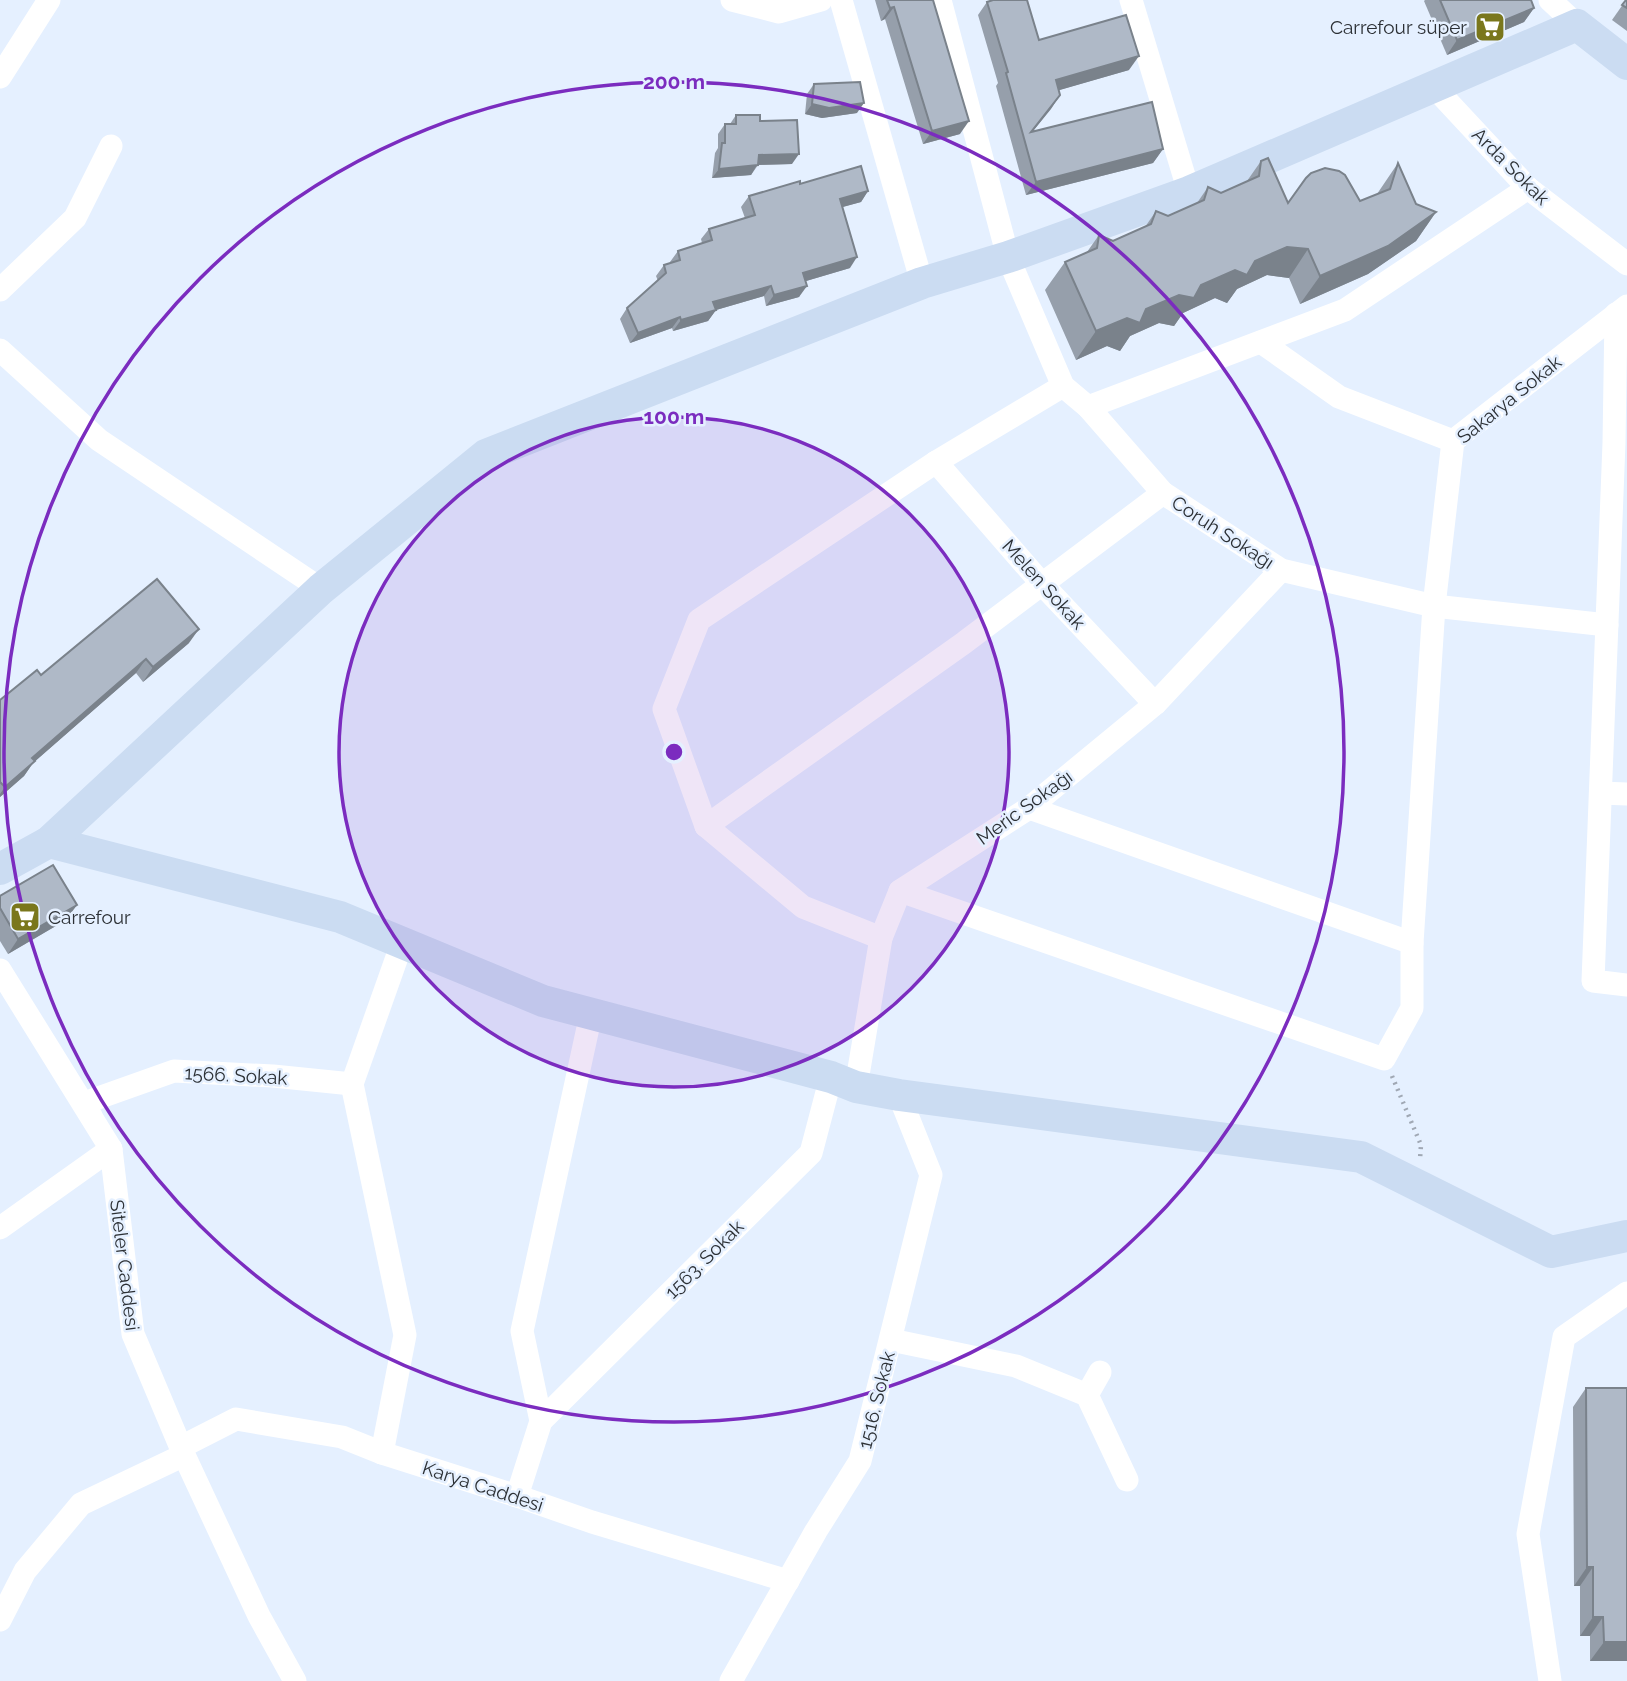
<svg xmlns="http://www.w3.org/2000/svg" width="1627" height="1681" font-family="Raleway,sans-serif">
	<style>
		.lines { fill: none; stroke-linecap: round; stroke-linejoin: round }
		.path { stroke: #a0a8b4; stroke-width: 4.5; stroke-dasharray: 2 5; stroke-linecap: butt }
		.street { stroke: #fff; stroke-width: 23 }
		.secondary { stroke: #cbdcf2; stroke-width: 32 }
		.wall { fill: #969fab }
		.shaded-wall { fill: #7a828b }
		.building { fill: #afb9c7; stroke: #7a828b; stroke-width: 2 }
		.ring { fill: none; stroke: #7b2cbf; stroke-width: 3.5 }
		.labels { text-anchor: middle; stroke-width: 5; stroke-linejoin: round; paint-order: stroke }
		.poi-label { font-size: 19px; fill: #2c3035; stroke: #e5f0ff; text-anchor: end }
		.street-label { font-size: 19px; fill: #2c3035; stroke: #e5f0ff }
		.centre { fill: #7b2cbf; stroke: #e5f0ff; stroke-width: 3.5 }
		.ring-label { font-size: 21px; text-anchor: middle; font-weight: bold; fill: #7b2cbf; stroke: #e5f0ff; stroke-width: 5; stroke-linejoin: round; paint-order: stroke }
	</style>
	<rect width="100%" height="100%" fill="#e5f0ff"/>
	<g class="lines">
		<polyline class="path" points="1392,1076 1421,1145 1420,1159"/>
		<g class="street">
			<polyline points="732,0 779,12 821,0"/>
			<polyline points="841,0 922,283"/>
			<polyline points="940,0 1008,257 1063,386 1088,407 1163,493 1281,570 1434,606 1607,625"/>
			<polyline points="1131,0 1189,192"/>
			<polyline points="1550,0 1577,25"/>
			<polyline points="0,77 49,0"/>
			<polyline points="1434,87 1528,188 1627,264"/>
			<polyline points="0,290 75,218 111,146"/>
			<polyline points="1616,314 1614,443 1593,981 1627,985"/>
			<polyline points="1261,342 1339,397 1453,441"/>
			<polyline points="0,350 99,440 321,589"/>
			<polyline points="1088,407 1345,310 1528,188"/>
			<polyline points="936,462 1042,584 1155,704"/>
			<polyline points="1601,793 1627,794"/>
			<polyline points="1029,808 1412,943"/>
			<polyline points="706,826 965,642 1163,493"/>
			<polyline points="900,891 1384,1059 1412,1008 1412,943 1434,606 1453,441 1627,306"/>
			<polyline points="881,938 803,907 706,826 664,709 699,620 936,462 1063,386"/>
			<polyline points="0,970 111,1149 133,1334 184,1455 259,1616 295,1681"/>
			<polyline points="856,1087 881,938 900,891 1029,808 1155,704 1281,570"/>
			<polyline points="91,1116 84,1103 174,1071 273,1076 352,1084"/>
			<polyline points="0,1228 111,1149"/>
			<polyline points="891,1340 1016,1366 1087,1395 1127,1480"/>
			<polyline points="1087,1395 1100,1372"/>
			<polyline points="541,1421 811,1153 831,1077"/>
			<polyline points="181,1447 236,1419 342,1437 382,1453 517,1496 592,1522 788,1581"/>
			<polyline points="382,1453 405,1335 352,1084 402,943"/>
			<polyline points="517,1496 541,1421 522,1331 591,1014"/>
			<polyline points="0,1620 25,1571 81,1504 184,1455"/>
			<polyline points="731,1681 816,1531 860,1461 931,1175 899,1095"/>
			<polyline points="1550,1681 1528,1534 1564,1337 1627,1293"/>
		</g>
		<g class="secondary">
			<polyline points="49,842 340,917 543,1001 831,1077 856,1087 899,1095 1361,1157 1551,1252 1627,1236"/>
			<polyline points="0,869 49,842 321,589 486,455 922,283 1008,257 1189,192 1577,25 1627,64"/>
		</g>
	</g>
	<g class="wall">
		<polygon points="875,0 933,0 960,134 923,144 885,19 881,21"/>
		<polygon points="1425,0 1531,0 1534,8 1524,22 1447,55 1424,1"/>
		<polygon points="1626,0 1627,0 1627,31 1612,20"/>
		<polygon points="987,2 1039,40 1129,70 1059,90 1060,95 1032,132 1163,149 1153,163 1026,195 996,86 998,83 978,15"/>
		<polygon points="814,84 857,113 822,118 805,114 807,94"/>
		<polygon points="736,115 760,121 792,164 758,165 751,175 712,178 715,153 718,148 718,134 725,124 730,124"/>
		<polygon points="1261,161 1288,203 1360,201 1377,194 1398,163 1416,204 1436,212 1416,241 1368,274 1300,304 1289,278 1267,275 1237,289 1227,303 1215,298 1183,313 1174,326 1159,323 1130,336 1120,351 1107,346 1076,360 1045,290 1065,262 1087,252 1099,235 1113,241 1145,227 1156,211 1168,216 1197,203 1208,187 1221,193 1247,181"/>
		<polygon points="800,184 868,191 861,202 842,207 850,268 806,281 799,297 766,306 764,296 716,310 708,321 673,331 672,328 630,343 620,319 627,308 658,281 656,276 664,265 671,263 670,262 678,251 702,243 701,239 709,229 745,218 741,207 749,196"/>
		<polygon points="189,643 143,682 136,673 33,763 24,776 0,797 0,700 41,675"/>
		<polygon points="0,896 66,920 8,954 0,941"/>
		<polygon points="1586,1388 1627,1661 1590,1661 1590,1636 1580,1636 1580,1586 1574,1586 1573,1407"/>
	</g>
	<g class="shaded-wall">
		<polygon points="894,7 885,19 881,21 890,8"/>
		<polygon points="1534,8 1524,22 1447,55 1457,40"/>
		<polygon points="1139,56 1129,70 1046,94 1056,80"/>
		<polygon points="1060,95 1051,109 1025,141 1031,132"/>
		<polygon points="864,103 857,113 822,118 805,114 812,104"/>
		<polygon points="969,121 960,134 923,144 932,131"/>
		<polygon points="1163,149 1153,163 1026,195 1036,182"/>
		<polygon points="799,154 792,164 757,165 751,175 712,178 719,169 759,155"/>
		<polygon points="868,191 861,202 832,210 840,199"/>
		<polygon points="1436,212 1416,241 1368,274 1300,304 1320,276"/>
		<polygon points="1287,247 1308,249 1289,278 1267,275 1237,289 1227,303 1215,298 1183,313 1174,326 1159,323 1130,336 1120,351 1107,346 1076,360 1096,331"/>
		<polygon points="857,257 850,268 796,284 803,273"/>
		<polygon points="771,286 764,296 716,310 708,321 673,331 681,320 713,302"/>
		<polygon points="807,286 799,297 766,306 774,295"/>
		<polygon points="680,317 672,328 630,343 638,333"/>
		<polygon points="199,629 189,643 143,682 153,667"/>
		<polygon points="146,659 136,673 33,763 24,776 0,797 0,794 5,787 32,758"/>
		<polygon points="77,905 66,920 8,954 18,939"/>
		<polygon points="1587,1567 1593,1567 1580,1586 1574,1586"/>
		<polygon points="1593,1617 1603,1617 1590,1636 1580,1636"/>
		<polygon points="1604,1642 1627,1642 1627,1661 1590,1661"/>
	</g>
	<g class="building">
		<polygon points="887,0 933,0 969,121 932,131 894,7 890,8"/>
		<polygon points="993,0 1027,0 1039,40 1126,15 1139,56 1056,80 1060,95 1031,132 1152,102 1163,149 1036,182 1006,73 1008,72 987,2"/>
		<polygon points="1440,0 1531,0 1534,8 1457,40"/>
		<polygon points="1626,0 1627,0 1627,8 1622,5"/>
		<polygon points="860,82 864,103 829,108 812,104 814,84"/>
		<polygon points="736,115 760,115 760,121 797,120 799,154 759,155 758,165 719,169 722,143 725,143 725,124 736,124"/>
		<polygon points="1268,158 1288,203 1306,178 1311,173 1325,168 1339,171 1345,175 1360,201 1390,189 1398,163 1416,204 1436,212 1388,246 1320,276 1308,249 1287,247 1255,261 1247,275 1235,270 1201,285 1194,298 1179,295 1146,309 1140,323 1127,318 1096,331 1065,262 1097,248 1099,235 1113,241 1151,224 1156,211 1168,216 1204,200 1208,187 1221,193 1259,176 1261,161"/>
		<polygon points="861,166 868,191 840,199 857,257 803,273 807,286 774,295 771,286 713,302 716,310 681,320 680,317 638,333 627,308 666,273 664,265 680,260 678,251 712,240 709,229 755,215 749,196 800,181 800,184"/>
		<polygon points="157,579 199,629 153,667 146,659 32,758 35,761 5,787 0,782 0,700 37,670 41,675"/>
		<polygon points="53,865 77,905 18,939 0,908 0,896"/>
		<polygon points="1586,1388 1627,1388 1627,1642 1604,1642 1603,1617 1593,1617 1593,1567 1587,1567"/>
	</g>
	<circle cx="674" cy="752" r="335" fill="#7b2cbf" fill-opacity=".12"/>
	<g class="ring">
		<circle cx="674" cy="752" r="335"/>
		<circle cx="674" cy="752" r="670"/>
	</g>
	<defs>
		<g id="supermarket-square" transform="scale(1.575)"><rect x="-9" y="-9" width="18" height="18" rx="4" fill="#7a771c" stroke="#e5f0ff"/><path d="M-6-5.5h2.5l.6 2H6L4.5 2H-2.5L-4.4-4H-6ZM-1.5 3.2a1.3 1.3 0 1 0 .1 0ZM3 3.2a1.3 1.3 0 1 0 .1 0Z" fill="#fff"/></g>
	</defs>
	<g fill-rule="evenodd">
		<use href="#supermarket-square" x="1490" y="27"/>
		<use href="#supermarket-square" x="25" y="917"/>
	</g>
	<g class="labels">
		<g class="poi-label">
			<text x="1467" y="34">Carrefour süper</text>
			<text x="48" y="924" text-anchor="start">Carrefour</text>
		</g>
		<g class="street-label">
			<text transform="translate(1511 166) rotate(45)" y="7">Arda Sokak</text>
			<text transform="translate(1509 399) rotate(-39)" y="7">Sakarya Sokak</text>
			<text transform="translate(1223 532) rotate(33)" y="7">Coruh Sokağı</text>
			<text transform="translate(1044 584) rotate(48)" y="7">Melen Sokak</text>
			<text transform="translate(1024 807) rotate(-36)" y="7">Meric Sokağı</text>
			<text transform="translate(236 1075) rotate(3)" y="7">1566. Sokak</text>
			<text transform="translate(704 1259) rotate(-45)" y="7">1563. Sokak</text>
			<text transform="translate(125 1265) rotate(83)" y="7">Siteler Caddesi</text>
			<text transform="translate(876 1400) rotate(-76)" y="7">1516. Sokak</text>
			<text transform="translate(483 1486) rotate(18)" y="7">Karya Caddesi</text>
		</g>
	</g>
	<circle cx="674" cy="752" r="10" class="centre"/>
	<g class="ring-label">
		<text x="674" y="89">200 m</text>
		<text x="674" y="424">100 m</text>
	</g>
</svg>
